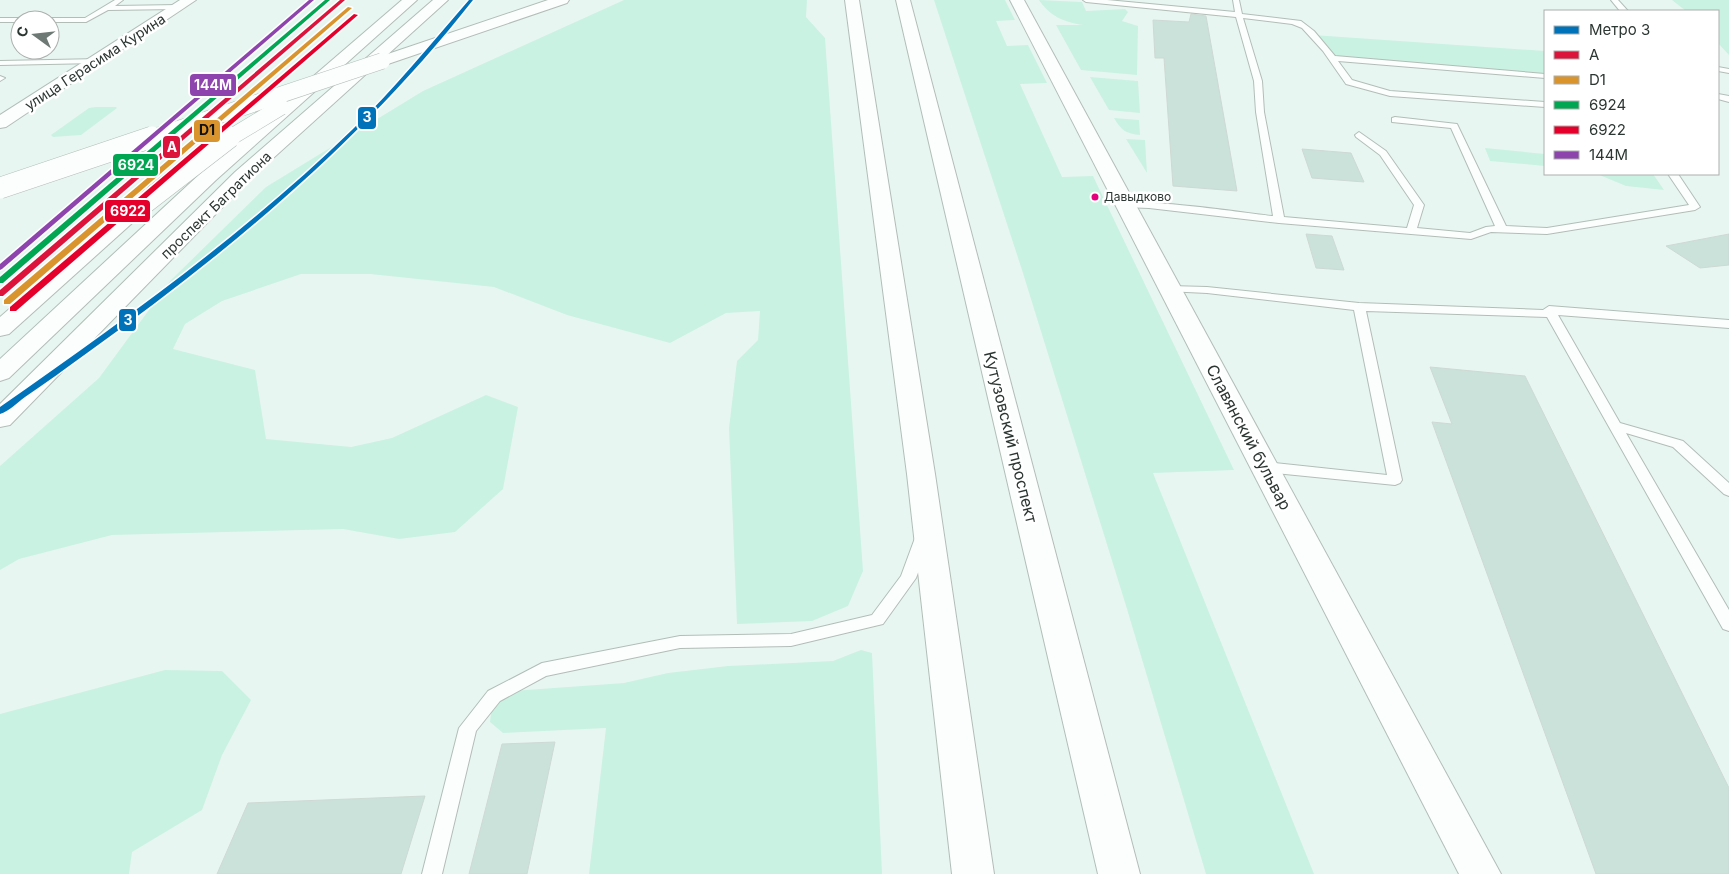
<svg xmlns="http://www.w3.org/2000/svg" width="1729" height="874" font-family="Inter,sans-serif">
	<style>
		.green { fill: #caf2e3 }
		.building { fill: #cae2da; stroke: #ced9d4 }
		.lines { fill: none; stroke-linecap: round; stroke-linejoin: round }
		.lane-casing { stroke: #b2bdb8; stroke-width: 2 }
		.street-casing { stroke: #b2bdb8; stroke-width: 2 }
		.secondary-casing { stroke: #b2bdb8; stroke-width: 2 }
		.primary-casing { stroke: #b2bdb8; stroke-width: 2 }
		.lane { fill: #fcfefd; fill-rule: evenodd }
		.street { fill: #fcfefd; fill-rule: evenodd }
		.secondary { fill: #fcfefd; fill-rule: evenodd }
		.primary { fill: #fcfefd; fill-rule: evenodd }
		.secondary-bridge-far1-casing { stroke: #b2bdb8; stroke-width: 17; stroke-linecap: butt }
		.secondary-bridge-casing { stroke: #b2bdb8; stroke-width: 22; stroke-linecap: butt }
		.secondary-bridge-far1 { stroke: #fcfefd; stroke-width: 16 }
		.secondary-bridge { stroke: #fcfefd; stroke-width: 21 }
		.rail-1-casing { stroke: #fff; stroke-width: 3 }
		.rail-2-casing { stroke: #fff; stroke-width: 3 }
		.rail-3-casing { stroke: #fff; stroke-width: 3 }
		.rail-4-casing { stroke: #fff; stroke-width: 3 }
		.rail-5-casing { stroke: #fff; stroke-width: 3 }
		.rail-1 { fill: #dc143c; fill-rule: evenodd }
		.rail-2 { fill: #da942e; fill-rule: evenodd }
		.rail-3 { fill: #00a651; fill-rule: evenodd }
		.rail-4 { fill: #e4002b; fill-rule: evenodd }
		.rail-5 { fill: #8e44ad; fill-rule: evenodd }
		.metro-1-casing { stroke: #fff; stroke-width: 3 }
		.metro-1 { fill: #0072ba; fill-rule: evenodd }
		.bus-dot { fill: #e5007d; stroke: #fff; stroke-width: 2 }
		.labels { text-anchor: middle; stroke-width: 5; stroke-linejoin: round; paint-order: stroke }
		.far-bus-label { font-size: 12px; fill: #2c3632; stroke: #fff; text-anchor: start }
		.far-street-label { font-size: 14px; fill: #2c3632; stroke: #fff }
		.street-label { font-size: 16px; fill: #2c3632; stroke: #fff }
		.line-badge { stroke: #fff; stroke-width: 2 }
		.badge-label { font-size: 14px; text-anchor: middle; font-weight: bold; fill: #fff }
		.pale-badge-label { font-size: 14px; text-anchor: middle; font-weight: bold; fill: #111 }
	</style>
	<rect width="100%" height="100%" fill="#e8f6f1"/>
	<g class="green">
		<polygon points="624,0 807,0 806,17 825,38 863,571 848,606 812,621 737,624 729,428 737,361 758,340 760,311 726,313 670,343 567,315 494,287 370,274 301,274 222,301 185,324 173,349 255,370 266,439 351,447 392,438 486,395 518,407 503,489 455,532 399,539 343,529 112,535 19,559 0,570 0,466 99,378 171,280 266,187 423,91"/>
		<polygon points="934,0 1005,0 1015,20 996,21 1007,46 1028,45 1047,83 1020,84 1062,177 1093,176 1234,470 1153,473 1314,874 1206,874 1127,609 1022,270"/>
		<path d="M1039 0 1082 2 1086 11 1125 9 1128 12 1122 21 1138 26 1137 75 1081 70 1056 25H1083C1063 22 1050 16 1039 0Z"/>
		<polygon points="1672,0 1729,0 1729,55 1718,43 1718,11 1686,11"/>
		<polygon points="1313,35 1545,51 1545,76 1333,58"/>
		<polygon points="1090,77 1138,81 1140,113 1109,110"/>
		<polygon points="96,107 116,107 117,108 81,135 53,137 51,135 89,108"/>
		<path d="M1114 118 1139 120 1140 135C1126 134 1121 130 1114 118Z"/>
		<polygon points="1126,139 1145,140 1147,173"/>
		<polygon points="1485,148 1545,154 1545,166 1490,161"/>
		<polygon points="1597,174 1653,174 1664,190 1626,186"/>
		<polygon points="861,650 872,653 882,874 589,874 606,728 503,733 490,722 492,706 512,691 624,683 668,673 728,666 833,661"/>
		<polygon points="165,670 222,671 251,700 222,755 202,810 132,852 129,874 0,874 0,714"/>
	</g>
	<g class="building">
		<polygon points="1191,14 1206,16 1237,191 1173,186 1164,58 1155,58 1153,20 1189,22"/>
		<polygon points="1302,149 1351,153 1364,182 1312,178"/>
		<polygon points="1306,234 1332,236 1344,270 1316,268"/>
		<polygon points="1729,234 1729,265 1700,268 1666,246"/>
		<polygon points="1430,367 1525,376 1729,788 1729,874 1596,874 1432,422 1452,424"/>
		<polygon points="555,742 527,874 469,874 502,744"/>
		<polygon points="425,796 401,874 217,874 248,803"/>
	</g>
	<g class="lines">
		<g class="lane-casing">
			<g id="lane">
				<polygon points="115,0 123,0 115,6 178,5 181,7 178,9 108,10 86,22 50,22 50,20 46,20 50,18 85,18"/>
				<path d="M1083 0H1107L1235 12 1233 0H1239L1242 14 1301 21 1314 31 1335 56 1545 74V78L1338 61 1352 80 1390 91 1545 102V107L1390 96 1346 84 1323 51 1302 28 1292 24 1243 18 1262 81 1264 112 1284 217 1407 228 1414 205 1380 155 1356 137 1355 135 1359 132 1386 151 1424 205 1417 228 1470 233 1486 227 1495 226 1451 128 1392 122V118L1395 117 1457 124 1506 226 1547 228 1689 205 1668 174H1678L1700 207 1695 210 1547 234 1491 232 1471 239 1279 223 1149 208 1123 207 1122 205C1132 196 1252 214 1273 216L1256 112 1254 81 1236 17 1086 2Z"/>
				<polygon points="1611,0 1618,0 1628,11 1620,11"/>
				<polygon points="0,18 20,18 24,20 20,20 20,22 0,22"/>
				<polygon points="100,59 101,61 97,63 0,65 0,61"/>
				<polygon points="1718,67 1729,69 1729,73 1718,71"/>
				<polygon points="0,76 5,78 0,81"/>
				<polygon points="1718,94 1729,96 1729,102 1718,99"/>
				<polygon points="1170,286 1207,287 1359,303 1543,310 1549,306 1729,320 1729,328 1558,315 1620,423 1683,441 1729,483 1729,496 1724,494 1673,447 1626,433 1729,610 1729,631 1723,629 1547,317 1366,311 1402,480 1400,483 1395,485 1265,472 1260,470 1258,467 1260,464 1265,462 1387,475 1354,310 1207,293 1166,291 1164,289 1166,287"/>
				<polygon points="923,533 928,534 931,538 916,578 883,624 791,646 680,648 546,676 500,701 476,731 442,874 422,874 459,728 488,691 542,663 680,636 791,634 872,615 901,576 915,538 918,534"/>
			</g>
		</g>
		<g class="street-casing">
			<polygon id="street" points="180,0 196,0 6,127 0,128 0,115"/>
		</g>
		<g class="secondary-casing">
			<g id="secondary">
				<polygon points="548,0 569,0 567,3 388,64 376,64 374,61 376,58"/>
				<polygon points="1010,0 1024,0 1501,874 1459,874"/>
				<polygon points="133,206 140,208 143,212 140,216 9,334 0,336 0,317 126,208"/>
			</g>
		</g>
		<g class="primary-casing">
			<g id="primary">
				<polygon points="402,0 417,0 216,180 9,378 0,381 0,359 202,172"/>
				<polygon points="433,0 448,0 249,180 10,425 0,427 0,404 235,172"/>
				<polygon points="845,0 859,0 935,474 994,874 952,874 907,474"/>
				<polygon points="896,0 910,0 1140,874 1098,874"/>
			</g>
		</g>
		<use href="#lane" class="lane"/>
		<use href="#street" class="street"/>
		<use href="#secondary" class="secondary"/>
		<use href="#primary" class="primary"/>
		<g class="secondary-bridge-far1-casing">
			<g id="secondary-bridge-far1">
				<polyline points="148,139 382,61"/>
				<polyline points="228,139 281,107"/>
			</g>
		</g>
		<g class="secondary-bridge-casing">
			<g id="secondary-bridge">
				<polyline points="0,188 152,137"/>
				<polyline points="133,212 230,137"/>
			</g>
		</g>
		<use href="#secondary-bridge-far1" class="secondary-bridge-far1"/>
		<use href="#secondary-bridge" class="secondary-bridge"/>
		<g class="rail-1-casing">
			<polygon id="rail-1" points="340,0 345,0 3,296 0,296 0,290"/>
		</g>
		<g class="rail-2-casing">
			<polygon id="rail-2" points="348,7 352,8 10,304 4,304 4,300"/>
		</g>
		<g class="rail-3-casing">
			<polygon id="rail-3" points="325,0 330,0 3,283 0,283 0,277"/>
		</g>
		<g class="rail-4-casing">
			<polygon id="rail-4" points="354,14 358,15 16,311 10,311 10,307"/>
		</g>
		<g class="rail-5-casing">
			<polygon id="rail-5" points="309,0 314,0 2,269 0,270 0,264"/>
		</g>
		<use href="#rail-1" class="rail-1"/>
		<use href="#rail-2" class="rail-2"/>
		<use href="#rail-3" class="rail-3"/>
		<use href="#rail-4" class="rail-4"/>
		<use href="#rail-5" class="rail-5"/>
		<g class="metro-1-casing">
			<path id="metro-1" d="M469 0H473C363 140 231 250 87 353 66 368 46 383 25 397 17 403 9 411 0 414V407C123 321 245 234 353 129 394 89 431 44 469 0Z"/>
		</g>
		<use href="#metro-1" class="metro-1"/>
	</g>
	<circle class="bus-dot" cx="1095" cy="197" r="4.5"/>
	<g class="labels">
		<g class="far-bus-label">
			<text x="1104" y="201">Давыдково</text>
		</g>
		<g class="far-street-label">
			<text transform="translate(95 62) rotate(-33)" y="5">улица Герасима Курина</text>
			<text transform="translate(216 205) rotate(-44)" y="5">проспект Багратиона</text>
		</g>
		<g class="street-label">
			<text transform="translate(1011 437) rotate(76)" y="6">Кутузовский проспект</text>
			<text transform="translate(1249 437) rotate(62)" y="6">Славянский бульвар</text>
		</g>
	</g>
	<g class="line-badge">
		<rect x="189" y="73" width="48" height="24" rx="5" fill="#8e44ad"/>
		<rect x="357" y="106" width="20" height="24" rx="5" fill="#0072ba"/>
		<rect x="193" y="119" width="28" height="24" rx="5" fill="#da942e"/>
		<rect x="162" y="135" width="19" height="24" rx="5" fill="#dc143c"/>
		<rect x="112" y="153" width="47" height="24" rx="5" fill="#00a651"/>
		<rect x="104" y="199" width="47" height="24" rx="5" fill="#e4002b"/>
		<rect x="118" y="308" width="19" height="24" rx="5" fill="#0072ba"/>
	</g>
	<g class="badge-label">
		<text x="213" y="90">144М</text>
		<text x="367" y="122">3</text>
		<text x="172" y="152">A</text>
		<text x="136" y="170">6924</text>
		<text x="128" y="216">6922</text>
		<text x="128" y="325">3</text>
	</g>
	<g class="pale-badge-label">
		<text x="207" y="135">D1</text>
	</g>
	<rect x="1544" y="10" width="175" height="165" fill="#ffffff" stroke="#abafad"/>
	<rect x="1554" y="26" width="25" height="8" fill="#0072ba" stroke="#abafad"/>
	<text x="1589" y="35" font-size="15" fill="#2c3632">Метро 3</text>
	<rect x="1554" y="51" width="25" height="8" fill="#dc143c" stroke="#abafad"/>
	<text x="1589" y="60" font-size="15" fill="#2c3632">A</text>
	<rect x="1554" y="76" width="25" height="8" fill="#da942e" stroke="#abafad"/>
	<text x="1589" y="85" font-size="15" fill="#2c3632">D1</text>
	<rect x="1554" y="101" width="25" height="8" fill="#00a651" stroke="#abafad"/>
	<text x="1589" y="110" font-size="15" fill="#2c3632">6924</text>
	<rect x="1554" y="126" width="25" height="8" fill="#e4002b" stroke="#abafad"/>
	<text x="1589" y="135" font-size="15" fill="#2c3632">6922</text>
	<rect x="1554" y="151" width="25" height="8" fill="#8e44ad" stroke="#abafad"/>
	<text x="1589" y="160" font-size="15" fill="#2c3632">144М</text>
	<g transform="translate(35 35) rotate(285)"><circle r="24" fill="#ffffff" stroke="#abafad"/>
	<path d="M0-4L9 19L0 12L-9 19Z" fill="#6e7975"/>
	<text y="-8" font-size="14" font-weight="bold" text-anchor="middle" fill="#2c3632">С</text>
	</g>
</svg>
